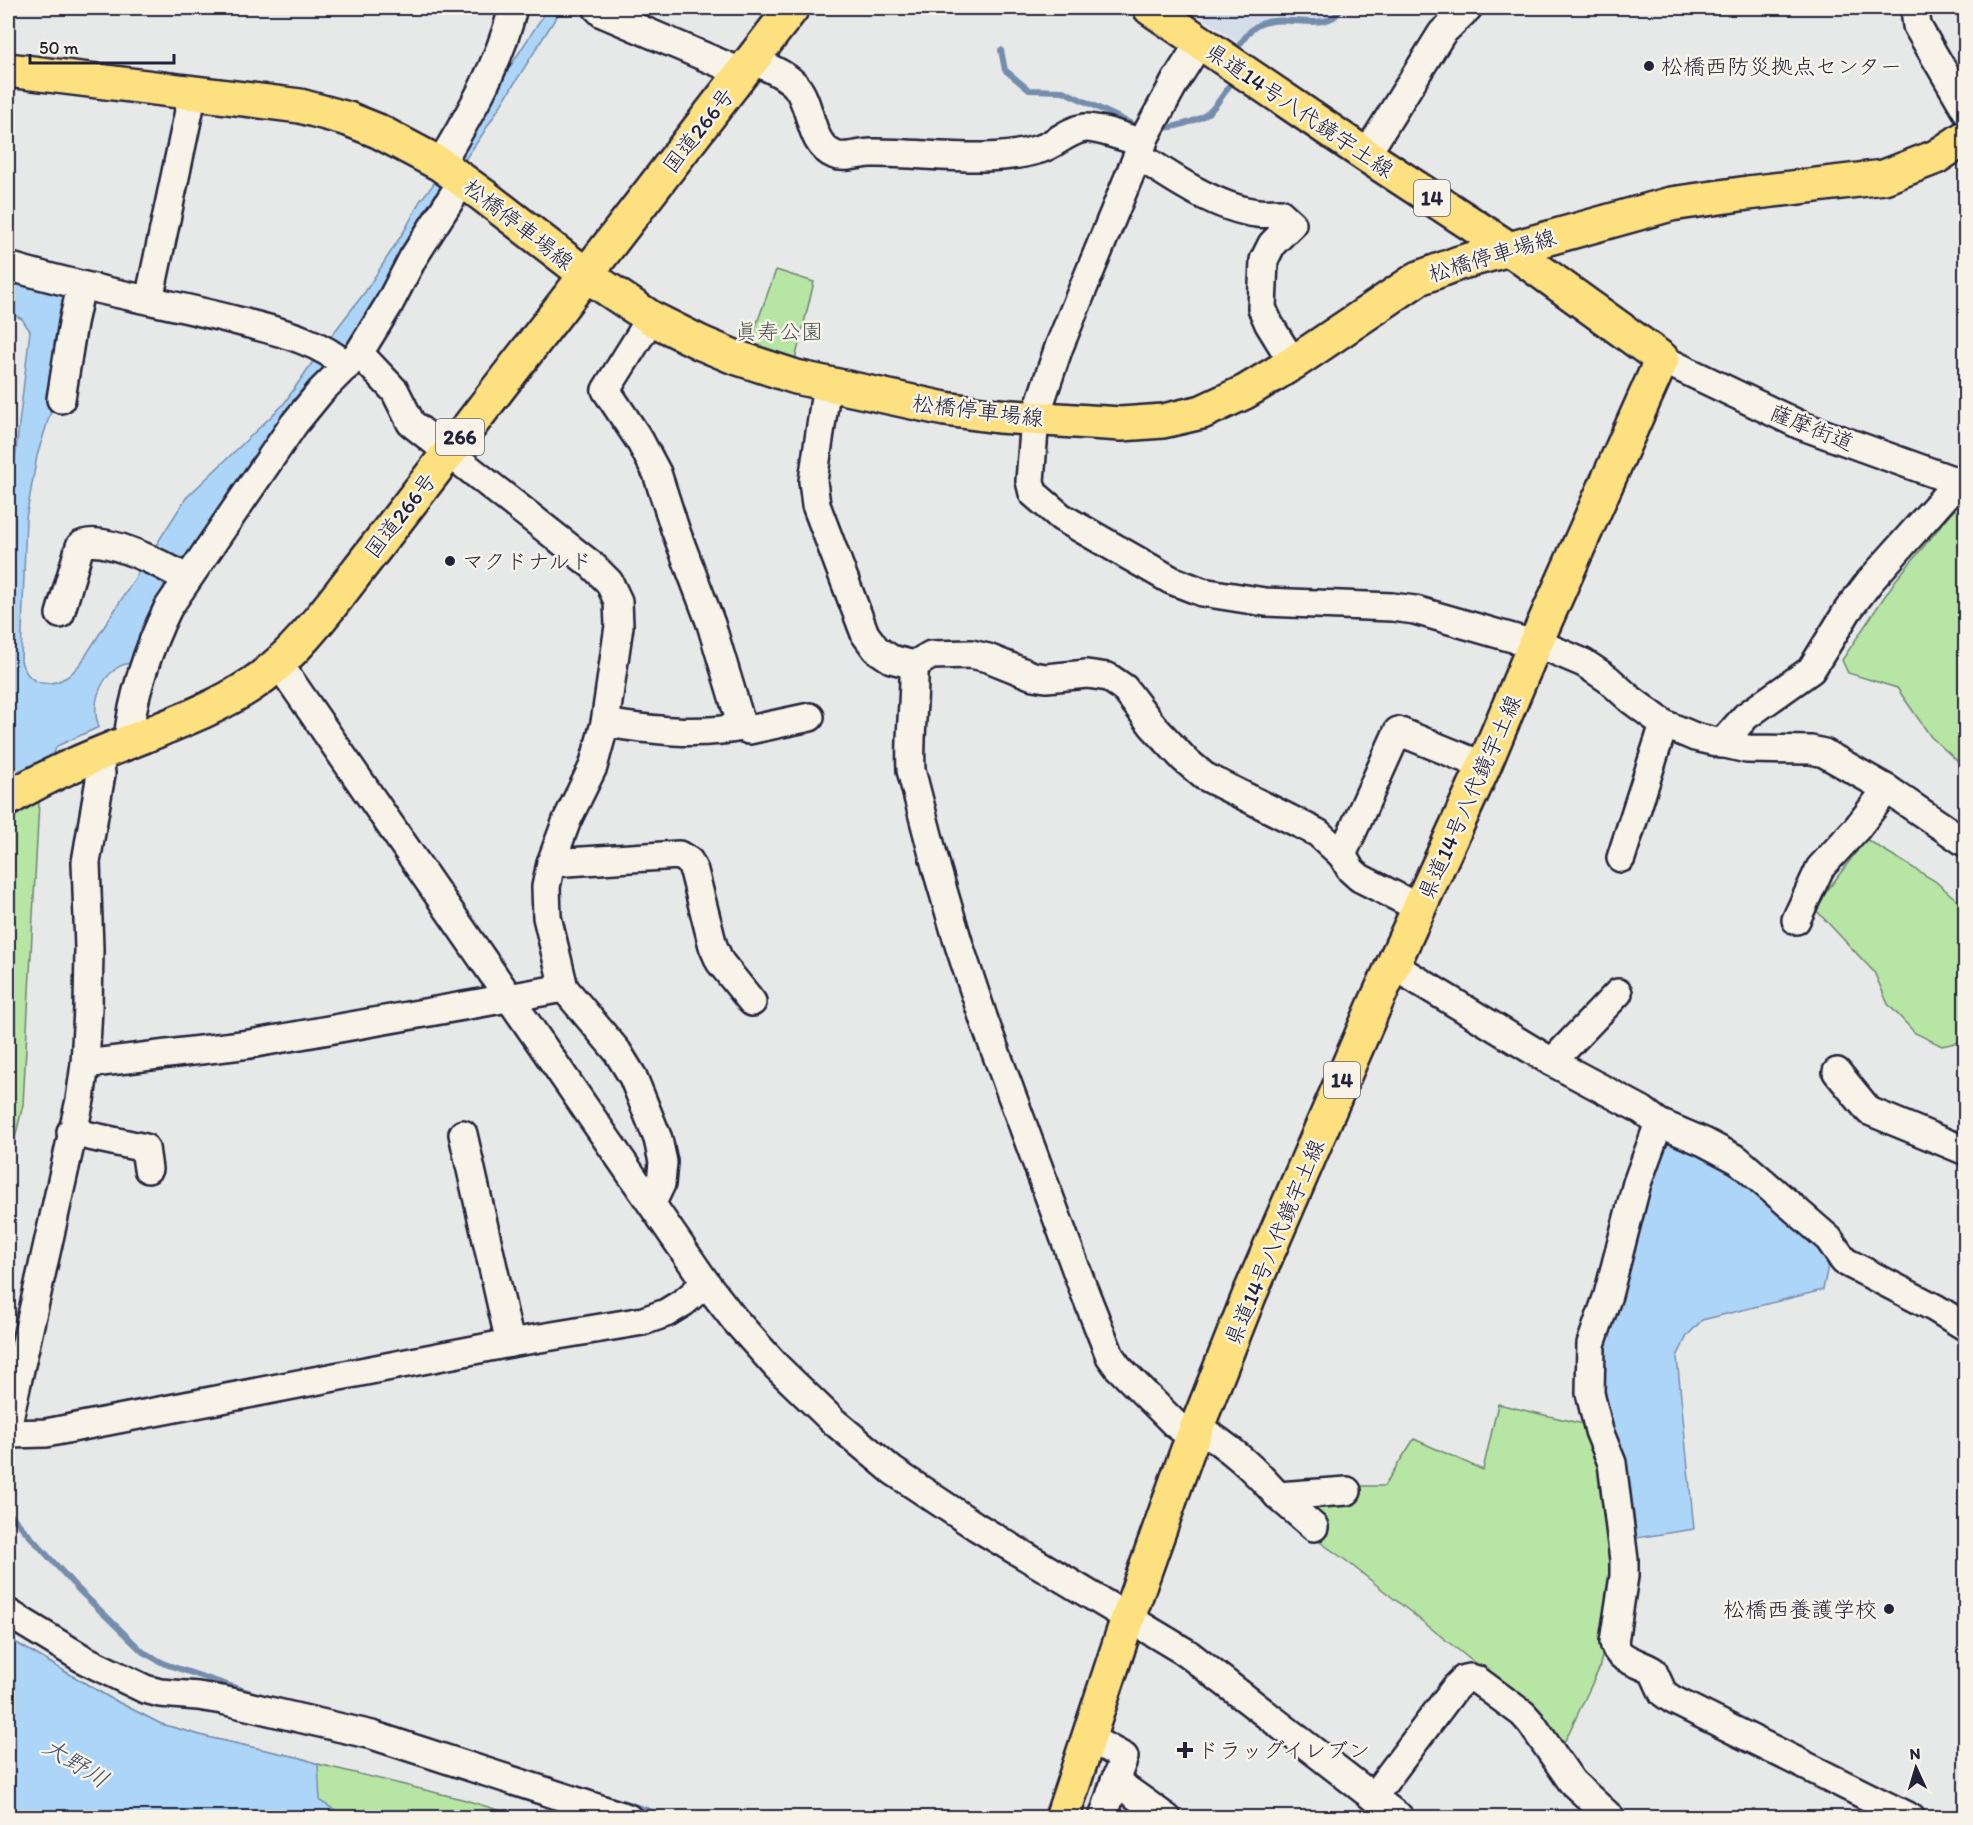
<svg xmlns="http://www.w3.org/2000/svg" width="1973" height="1825" font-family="Itim,'Klee One',sans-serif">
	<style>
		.built { fill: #d4ddea }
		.green { fill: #b7e5a4; stroke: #6c8470; stroke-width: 1.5 }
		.water { fill: #acd5f7; stroke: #758dac; stroke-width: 1.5 }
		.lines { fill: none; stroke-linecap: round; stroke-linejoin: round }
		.stream { stroke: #758dac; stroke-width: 6 }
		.minor-casing { stroke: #22223b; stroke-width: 32 }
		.major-casing { stroke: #22223b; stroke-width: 38 }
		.highway-casing { stroke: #22223b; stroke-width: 38 }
		.minor { stroke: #f7f3e8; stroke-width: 27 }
		.major { stroke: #fde080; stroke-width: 33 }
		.highway { stroke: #fde080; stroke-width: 33 }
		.poi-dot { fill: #22223b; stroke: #f7f3e8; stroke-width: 2 }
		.labels { text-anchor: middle; stroke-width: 5; stroke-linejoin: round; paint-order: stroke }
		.shield { fill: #f7f3e8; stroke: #62616f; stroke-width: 1.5 }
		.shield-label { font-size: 21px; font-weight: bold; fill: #22223b }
		.poi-label { font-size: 22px; fill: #22223b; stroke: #f7f3e8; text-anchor: start }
		.street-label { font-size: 22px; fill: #22223b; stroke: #f7f3e8 }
		.park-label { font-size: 22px; fill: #475355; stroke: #f7f3e8 }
		.water-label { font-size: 24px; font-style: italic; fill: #444f6a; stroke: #f7f3e8 }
	</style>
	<rect width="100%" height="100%" fill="#e7e9e9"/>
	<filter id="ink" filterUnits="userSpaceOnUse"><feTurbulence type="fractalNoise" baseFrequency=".0167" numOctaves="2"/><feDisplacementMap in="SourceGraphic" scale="12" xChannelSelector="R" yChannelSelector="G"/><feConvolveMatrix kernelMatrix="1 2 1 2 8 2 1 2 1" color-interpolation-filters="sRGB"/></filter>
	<g filter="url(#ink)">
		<polygon class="built" points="1189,8 1340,8 1338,22 1275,13 1238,42"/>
		<g class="green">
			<polygon points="776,270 814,282 794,364 748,348"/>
			<polygon points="1954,510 1966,513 1965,768 1931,737 1897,688 1848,673 1842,660 1895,581"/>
			<polygon points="40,783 23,1105 8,1167 8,806"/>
			<polygon points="1866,839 1935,881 1965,907 1965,1041 1942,1046 1915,1033 1888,1004 1874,972 1814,908"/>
			<polygon points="1498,1404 1587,1425 1607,1470 1615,1530 1607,1635 1599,1669 1564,1743 1521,1700 1344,1559 1300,1528 1333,1486 1384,1486 1414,1439 1483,1470"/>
			<polygon points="8,1638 110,1698 161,1724 207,1737 301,1758 318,1764 462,1799 521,1817 362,1817 338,1812 266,1805"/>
		</g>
		<g class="water">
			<path d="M548 8H562L482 135 444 190 378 305 135 662C129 663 121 665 117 668 98 681 91 707 99 727L57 746 40 783 8 806V518L30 331 22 319 8 312V274L64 295 70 305 59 385 37 456 26 518 21 661C28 684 46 689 67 677 72 674 77 667 81 663L186 498 283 405 325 344 365 292 406 228 420 201 436 181Z"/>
			<polygon points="1677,1141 1726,1160 1827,1247 1828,1266 1823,1290 1702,1320 1687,1336 1677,1357 1694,1529 1630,1539 1597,1396 1605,1328 1655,1156 1665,1146"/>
			<polygon points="8,1638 110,1698 161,1724 207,1737 301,1758 318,1764 320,1801 338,1812 362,1817 21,1817 8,1810"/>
		</g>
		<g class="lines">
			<g class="stream">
				<path d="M1240 44C1245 38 1249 31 1255 27 1282 9 1325 37 1342 8"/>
				<polyline points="1001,50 1005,70 1029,90 1063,91 1136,126 1142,127"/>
				<path d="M1158 128C1171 129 1198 121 1208 113 1218 105 1225 91 1232 82"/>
				<polyline points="8,1512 77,1588 143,1652 165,1664 257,1695"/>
				<polyline points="621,1802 673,1818"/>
			</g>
			<g class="minor-casing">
				<g id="minor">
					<polyline points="597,8 602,13 743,73"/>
					<polyline points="1915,8 1917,26 1966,110"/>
					<polyline points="1200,42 1176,80 1146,135 1059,347 1035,418 1030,481 1033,493 1061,517 1171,580 1202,592 1265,602 1392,607 1415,610 1551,649 1584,663 1608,679 1630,699 1664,724 1695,737 1747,749 1811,750 1824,753 1887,789 1966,843"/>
					<path d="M753 60C766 67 786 74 796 86 813 106 808 144 835 155 845 159 861 153 871 153 925 152 988 165 1040 149 1056 144 1068 130 1085 128 1098 127 1129 139 1143 143"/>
					<path d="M1138 155C1171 177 1216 208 1257 213 1264 214 1272 213 1280 213L1292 224 1272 244 1264 260 1262 308 1269 324 1293 363"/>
					<polyline points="1366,155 1442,33 1468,8"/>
					<path d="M440 164C470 114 499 65 513 8"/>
					<path d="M8 266C83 289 162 301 238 321 275 331 317 339 347 366"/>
					<polyline points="149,300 193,92"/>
					<polyline points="651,318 606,390 640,441 657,473 675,529 711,624 742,727 749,730 810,717"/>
					<polyline points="359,353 395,391 411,423 593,566 609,582 618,601 619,626 605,723 593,767 567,820 551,863 546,887 547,917 564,988 617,1051 633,1077 658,1139 663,1162 661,1184 652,1203"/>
					<polyline points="1662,359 1800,425 1966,485"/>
					<polyline points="827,384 813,481 816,505 865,634 876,649 891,659 914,665 931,655 971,654 988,658 1033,676 1046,678 1087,674 1108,677 1124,688 1153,726 1184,759 1204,776 1318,833 1342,855 1351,870 1360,878 1419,908"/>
					<polyline points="61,399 73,323 81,286"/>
					<path d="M60 614 80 546C99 531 167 567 187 579"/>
					<polyline points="279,664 706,1283 734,1319 777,1367 832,1420 893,1471 977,1527 1187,1653 1400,1818"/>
					<path d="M914 665C915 700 909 735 911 770L937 870 959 945 985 1023 1083 1288 1110 1356 1118 1367 1175 1424 1193 1437"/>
					<path d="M605 723C651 730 696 736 742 727"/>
					<path d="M128 742C131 700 149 646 168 608L294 424 321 391 359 353 388 306 413 258 463 180"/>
					<polyline points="1721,744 1746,716 1811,670 1848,610 1870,581 1957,483"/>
					<polyline points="1342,855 1398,731 1484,766"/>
					<polyline points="1621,858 1664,724"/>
					<polyline points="551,863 679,855 689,861 694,871 713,946 720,962 752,1002"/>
					<polyline points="1796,920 1820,868 1857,828 1887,789"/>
					<polyline points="1394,966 1552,1062 1642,1110 1659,1123 1704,1142 1738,1160 1829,1239 1844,1261 1935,1308 1966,1327"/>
					<polyline points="1552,1062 1618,993"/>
					<polyline points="85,1064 250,1044 564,988"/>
					<polyline points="1837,1072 1869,1111 1966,1151"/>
					<path d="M1659 1123 1637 1183 1608 1295 1591 1344 1590 1393 1599 1431 1612 1463 1624 1560V1576L1614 1642C1616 1660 1639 1662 1653 1671L1663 1693 1673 1700 1911 1818"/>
					<polyline points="71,1132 145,1148 148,1169"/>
					<polyline points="463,1134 510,1343"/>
					<polyline points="8,1423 80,1100 85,1064 88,1008 89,949 86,862 101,774 99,754"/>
					<path d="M1197 1427C1230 1447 1253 1468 1278 1496L1347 1491"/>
					<polyline points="8,1434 46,1433 510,1343 643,1321 666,1313 684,1302 706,1283"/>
					<polyline points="1278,1496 1314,1527"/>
					<polyline points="8,1613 85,1660 145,1689 160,1693 198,1696 222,1700 372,1735 628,1818"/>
					<polyline points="1089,1738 1124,1757 1115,1781"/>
					<polyline points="1373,1797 1455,1688 1464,1679 1470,1678 1477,1680 1523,1714 1531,1723 1572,1782 1611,1818"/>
					<polyline points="1103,1818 1115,1781 1167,1818"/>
				</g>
			</g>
			<g class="major-casing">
				<g id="major">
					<polyline points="8,70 300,106 348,119 378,131 440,164 484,196 585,274 651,318 701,343 732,356 796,377 945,409 998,416 1121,424 1163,421 1202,412 1245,392 1293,363 1419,278 1459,263 1671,204 1748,193 1884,177 1936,157 1966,137"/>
					<polyline points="1062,1818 1128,1618 1187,1452 1249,1296 1376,1002 1484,766 1535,644 1662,359 1508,248 1366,155 1150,8"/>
				</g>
			</g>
			<g class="highway-casing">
				<path id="highway" d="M8 799C50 773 98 754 144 736 180 721 218 707 251 685 300 653 339 593 376 547L792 8"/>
			</g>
			<use href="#minor" class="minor"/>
			<use href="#major" class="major"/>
			<use href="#highway" class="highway"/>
		</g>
	</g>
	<g class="poi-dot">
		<circle cx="1649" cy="66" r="6"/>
		<circle cx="450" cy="561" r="6"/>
		<circle cx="1889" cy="1609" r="6"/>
		<path d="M1182 1741h6v6h6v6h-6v6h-6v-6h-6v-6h6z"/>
	</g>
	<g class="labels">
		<g class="shield">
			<rect x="1414" y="180" width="36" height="36" rx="4.5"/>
			<rect x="436" y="419" width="48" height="36" rx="4.5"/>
			<rect x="1324" y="1062" width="36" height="36" rx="4.5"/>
		</g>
		<g class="shield-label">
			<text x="1432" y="205">14</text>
			<text x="460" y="444">266</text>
			<text x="1342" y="1087">14</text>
		</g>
		<g class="poi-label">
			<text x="1661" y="74">松橋西防災拠点センター</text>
			<text x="462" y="569">マクドナルド</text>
			<text x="1877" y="1617" text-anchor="end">松橋西養護学校</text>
			<text x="1197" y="1758">ドラッグイレブン</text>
		</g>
		<g class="street-label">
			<text transform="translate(1300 110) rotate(34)" y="8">県道14号八代鏡宇土線</text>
			<text transform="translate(698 130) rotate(-52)" y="8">国道266号</text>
			<text transform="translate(519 224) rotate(38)" y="8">松橋停車場線</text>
			<text transform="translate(1492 255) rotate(-17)" y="8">松橋停車場線</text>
			<text transform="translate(978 410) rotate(7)" y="8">松橋停車場線</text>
			<text transform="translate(1812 427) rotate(22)" y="8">薩摩街道</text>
			<text transform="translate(400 515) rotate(-52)" y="8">国道266号</text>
			<text transform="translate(1469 797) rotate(-66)" y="8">県道14号八代鏡宇土線</text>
			<text transform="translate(1274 1242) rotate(-67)" y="8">県道14号八代鏡宇土線</text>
		</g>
		<g class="park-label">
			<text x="779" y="339">眞寿公園</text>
		</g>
		<g class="water-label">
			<text transform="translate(76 1763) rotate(32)" y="8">大野川</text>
		</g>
	</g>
	<rect width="1973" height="1825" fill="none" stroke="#f7f3e8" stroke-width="30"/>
	<rect x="15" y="15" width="1943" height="1795" fill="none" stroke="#22223b" stroke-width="2" filter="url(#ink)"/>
	<g transform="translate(1916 1768) rotate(356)" stroke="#f7f3e8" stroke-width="4.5" paint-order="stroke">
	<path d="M0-4.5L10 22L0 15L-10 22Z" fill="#22223b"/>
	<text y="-9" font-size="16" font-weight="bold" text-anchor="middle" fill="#22223b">N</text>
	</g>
	<path d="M30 54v9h144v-9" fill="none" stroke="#22223b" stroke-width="3"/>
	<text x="39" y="54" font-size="18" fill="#22223b" stroke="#f7f3e8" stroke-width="4.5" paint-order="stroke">50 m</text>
</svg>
